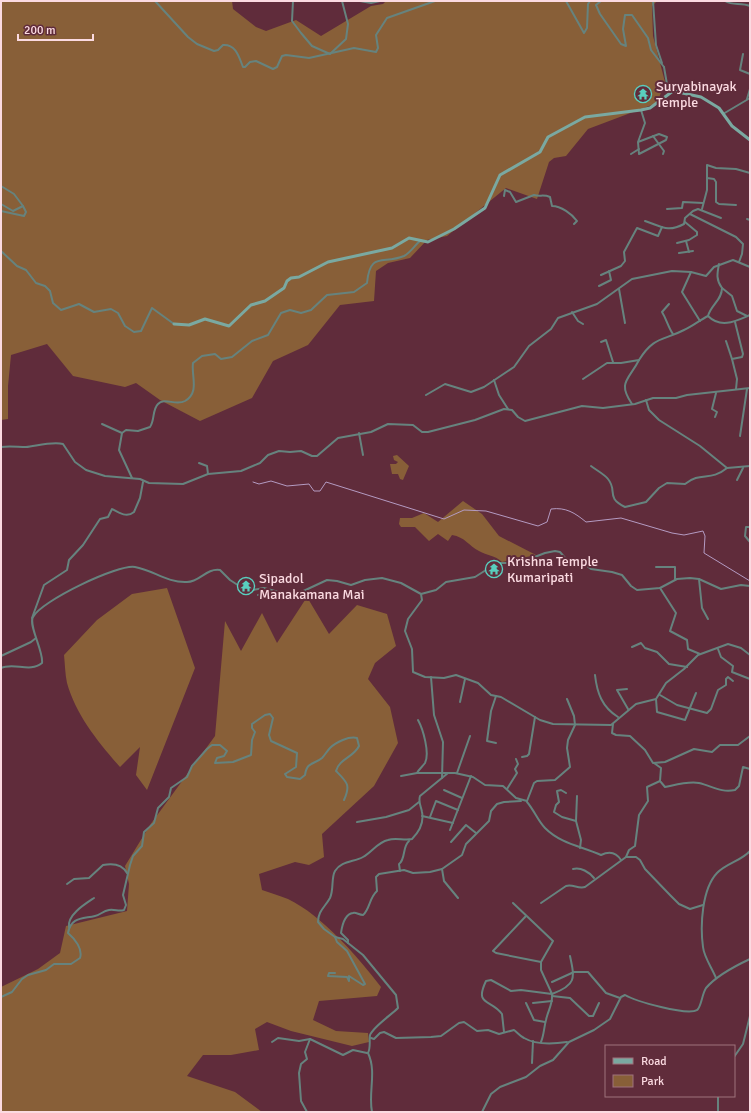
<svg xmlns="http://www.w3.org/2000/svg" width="751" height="1113" viewBox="0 0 751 1113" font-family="Signika,sans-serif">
	<rect width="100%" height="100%" fill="#602c3b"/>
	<g fill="#885f38">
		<polygon points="1,1 232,1 233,9 256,27 266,31 296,20 321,36 371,6 383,4 386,1 657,1 652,6 653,36 665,82 657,103 588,129 566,156 554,158 549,162 537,199 506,188 447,236 427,240 410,258 388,263 376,271 374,301 340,305 308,345 273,361 252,398 200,421 160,400 136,383 125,387 73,376 47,344 11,355 8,386 8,419 1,420"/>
		<polygon points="397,455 409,466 403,480 400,479 398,474 392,474 390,464 396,464 398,462 394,460 393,456"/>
		<path d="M463,501L482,514L499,536L536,555L502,562C495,555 487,556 479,551C469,546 465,537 452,535L448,541L438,534L429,541L415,527H401L399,524L400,518H412L424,513L438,522Z"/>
		<path d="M167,588L195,668L147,790L136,775L140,747L120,767C98,742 76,715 67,683C65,674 65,664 64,655L97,620L132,594Z"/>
		<path d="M307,597L329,634L357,605L387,614L396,646L375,663L368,679L390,707L398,743L374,786L322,834L324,857L309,865L295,862L259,874L262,890C271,893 280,896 288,899C323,916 358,957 381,987L377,996L319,1001L313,1020L336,1031L368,1033L369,1042L352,1046L291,1031L267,1022L255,1029L259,1050L231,1055H203L187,1076L235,1092L262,1112H1V987L38,969L60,953L66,926L127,911L129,884L125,866L150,825L215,736L225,621L241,651L262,613L277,643Z"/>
	</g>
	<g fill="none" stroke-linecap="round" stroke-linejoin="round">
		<path stroke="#b49bc2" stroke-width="1" d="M253,482L259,484L271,481L287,486L309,484L314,491H320L326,482L444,519L464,510L486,511L538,526L547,522L551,509C566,507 575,513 586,522L621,518L672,533L684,535L703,531L705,536L704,553L750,581"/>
		<g stroke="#66837e" stroke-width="2">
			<path d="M155,1L188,37L197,44L214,51L218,50L223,45C236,44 239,57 243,67H245L250,62L256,61L273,69L277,67L282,56L286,55L309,58L354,48L376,52L378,48L376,35L387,18L435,1"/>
			<polyline points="293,1 292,21 301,33 312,46 330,54 346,39 348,24 342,1"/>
			<polyline points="360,1 371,3 380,1"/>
			<polyline points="566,1 584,33 587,28 588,4 590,1"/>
			<polyline points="601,1 596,5 600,14 621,44 626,46 623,29 625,15 632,15 648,38 651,50 664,67"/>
			<polyline points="653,1 656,45 662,63"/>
			<path d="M725,1C733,6 741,2 750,6"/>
			<polyline points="743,54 740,70 750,74"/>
			<polyline points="664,67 668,90 672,91"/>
			<polyline points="747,99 750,89"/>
			<polyline points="723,114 750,98"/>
			<polyline points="653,136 664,151 663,154"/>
			<polyline points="638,142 659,134 667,137 666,140 639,154 638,142 645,123 641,110"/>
			<polyline points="631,154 639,149"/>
			<polyline points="707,178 714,179 716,182 716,202 719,204 736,205"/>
			<polyline points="1,186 14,194 23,206"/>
			<path d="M504,196L505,190L510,192L516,202L534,195C540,197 543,194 550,197L552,206C561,206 572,214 577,221L574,224"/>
			<polyline points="1,204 13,211 23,206 26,212 24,216 1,211"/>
			<polyline points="667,209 682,208 683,202 703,203"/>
			<polyline points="702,209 707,190 707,165 716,168 736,169 750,173"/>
			<polyline points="690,214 736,237 743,244 742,254 739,262"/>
			<polyline points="747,219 750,220"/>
			<path d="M645,221C661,226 667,233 684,224L685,218L693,211L698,209L721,218"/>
			<polyline points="686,241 689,252"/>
			<polyline points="677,243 689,240 697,235 697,232 685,222"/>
			<polyline points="1,251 17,266 26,270 36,283 45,286 50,291 53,303 61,310 79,304 94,312 111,309 118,313 125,326 134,332 141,331 152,308 174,324"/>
			<polyline points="679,253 693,251"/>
			<polyline points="691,272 682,292 700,321"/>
			<polyline points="601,275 621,266 625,261 624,252 637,228 658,236 662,227"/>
			<polyline points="599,286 611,280 609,271"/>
			<polyline points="722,288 732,296 737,311 747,316"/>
			<polyline points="619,289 625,323"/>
			<path d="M669,304L662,312C667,320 668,327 673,334"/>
			<polyline points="572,312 578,321 583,324"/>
			<path d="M708,316C711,305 722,300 722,288C716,280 717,274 719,264"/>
			<polyline points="735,322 743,354 742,357 732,359 737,379 736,389"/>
			<polyline points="726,341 732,359"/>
			<polyline points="601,342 606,340 613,362"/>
			<path d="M583,379L607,363H621L639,360C654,336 663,341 684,330C693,326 700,320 708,316C721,329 736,321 750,315"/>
			<polyline points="494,380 499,395 508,409"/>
			<polyline points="426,395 445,384 471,392 484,387 514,367 529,346 551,329 558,318 597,304 632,279 672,271 691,272 706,276 714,267 733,260 750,267"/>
			<polyline points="646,400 649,410 659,420 700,446 727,468 750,466"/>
			<path d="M632,404C617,382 629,380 639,360"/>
			<polyline points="715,417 717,412 712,409 716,393"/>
			<polyline points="102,424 122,433"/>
			<polyline points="359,433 363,455"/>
			<polyline points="740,436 747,389"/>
			<path d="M1,447C9,446 18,447 26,447C36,446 53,441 63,444L75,462L86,470L105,476L140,479L149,483L183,484L208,474L241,471L260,463L268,455L279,451L290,452L301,451L312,456H317L338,438L371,432L388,424L413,425L422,432H428L475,420L504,409L512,410L518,417L525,421L582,406L603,408L635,404L653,398H676L687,395L750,388"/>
			<polyline points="199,463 207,466 208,474"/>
			<path d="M591,466C596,470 604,474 608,479C618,491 605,497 625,507L646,502L659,488L667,483L685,484C701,471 710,482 727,468"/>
			<path d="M132,478L119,450L122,433L126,430L138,431L150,427C155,420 152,410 158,404C164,397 176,406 185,401C200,392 191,376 193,363L202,356L215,354L221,359L232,357L252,341L268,335L281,313L290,310L301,313L311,310L327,295L354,292L367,283C370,251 383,265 404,256C410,253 415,245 420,241"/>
			<polyline points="737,480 743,468"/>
			<polyline points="750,527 746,527 745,536 750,542"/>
			<polyline points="656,567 675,567 675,580"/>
			<polyline points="699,579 702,608 708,619"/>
			<polyline points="660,588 676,613 670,631 687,640 688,649 700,654"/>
			<polyline points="421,594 422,600 408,619 405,631 412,649 413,672 425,677 444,678 456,675 478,683 491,695 501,697 540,720 553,724 611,725 636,704 656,699 666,683 684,669 698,655 728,644 741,648 750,655"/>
			<polyline points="258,595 267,593 273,598 285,594"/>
			<path d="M32,618L44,585L67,570L69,560L83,545L100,519L108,517L112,509C119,513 127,518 134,512L140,498L143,482"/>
			<polyline points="632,647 641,643 645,648 657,652 669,664 687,667"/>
			<polyline points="718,649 721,657 733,666 732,672 750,679"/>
			<polyline points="1,656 31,642 36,638"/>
			<path d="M1,668C14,662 30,673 42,663C44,652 28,625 33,617C41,601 118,564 135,567C153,570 167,583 187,582C200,582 206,568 220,570L230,580L247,591L264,588L282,593L297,594L327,580L337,581L351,585L365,580L382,578L401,583L421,594L436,590L446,582L475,577L497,563H519L545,553L555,551L560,552L566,559L583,563L591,569L612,572L622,575L631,586L637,590L660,588L677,579L690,578L699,579L721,589L741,585L750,586"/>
			<path d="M595,675C597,693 602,707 618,717"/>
			<polyline points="431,677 434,715 443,742 442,778"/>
			<polyline points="627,689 617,690 628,709"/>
			<polyline points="660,695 677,705 707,713 711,709 718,690 726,685 726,679 728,677 733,681"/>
			<polyline points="496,696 491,711 487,741 496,743"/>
			<polyline points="656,699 657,712 685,720 696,693"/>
			<polyline points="460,702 465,679"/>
			<path d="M418,720C423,729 430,753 425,763C423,766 419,769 417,773H455L473,777L485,785L503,786L516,798L527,801"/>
			<polyline points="613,724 612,733 616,735 630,736 645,750 653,763 665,762 694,749 712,752 720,745 738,745 750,736"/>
			<polyline points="522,757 527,756 529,754 535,717"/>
			<path d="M654,763L661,768L660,781L665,787C675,785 688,781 699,783C712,786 721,793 735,790L739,786L743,767L750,769"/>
			<polyline points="457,773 470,736"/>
			<polyline points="401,776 417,773"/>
			<polyline points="507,789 517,773 515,769 518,764 516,759"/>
			<polyline points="444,790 462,798"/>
			<polyline points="566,793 561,790 557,791 559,802 556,805 554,812 562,817 576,821"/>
			<polyline points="577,796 576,821 581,840 580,848"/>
			<polyline points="527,801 534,783 537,781 555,780 570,767 567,748 568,740 575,725 574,716 567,699"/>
			<path d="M527,802C534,810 538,821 545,828C561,844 581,846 601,855C609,851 616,852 621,860"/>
			<polyline points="422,816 453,823"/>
			<polyline points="430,817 436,801 458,810"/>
			<polyline points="357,822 386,817 409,810 419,802"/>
			<polyline points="450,830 471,776"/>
			<polyline points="451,842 466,825 476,833"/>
			<polyline points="626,857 636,857 640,860 645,869 670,895 679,904 690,909 703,905"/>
			<path d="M573,869C581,867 589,872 594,878"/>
			<path d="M400,871L399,864C406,859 402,847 409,841"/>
			<path d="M67,884L74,879L89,878L103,865C113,863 122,864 127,873"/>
			<polyline points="458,898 444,881 442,869 462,855 466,844 489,821 491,811 497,804 504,802 521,801"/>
			<path d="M541,903L566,886C573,884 578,889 585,887L626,857L629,850L635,846L639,815L648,801L647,787L660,781"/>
			<polyline points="526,916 493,951 496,953 541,962"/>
			<path d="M69,927C67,915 85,904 94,898"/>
			<polyline points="335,937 337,942 347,951 365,984 363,985 349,976 349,981 347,977 328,976 329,973 335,973"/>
			<path d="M348,943V940L341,933C342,926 345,914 353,913C356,912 359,915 363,915C370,909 369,898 377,891L376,877L379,874L404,870L413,873L430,872L442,869"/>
			<path d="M716,978C712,968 704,957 703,947C700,925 702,889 717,873C727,863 741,861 750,851"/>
			<polyline points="552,982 574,972 588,972 606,993 620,998"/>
			<polyline points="750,982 750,990"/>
			<polyline points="552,996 570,998 589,1016 593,1016 599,1003"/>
			<path d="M1,997L12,992L22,979L28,975L46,970L54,964H71L80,958C83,949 75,939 68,933C71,917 82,919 95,916C100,915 103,911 109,910C115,909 119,912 124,910L126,905L123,895L130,865L133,856L142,846L144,832L154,823L158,808L169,797L171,788L187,777L192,766L207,749L212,745H220L227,751L224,756L217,758L215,763L233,762L251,755L252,740L255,732L252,728V724L265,715L270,714L273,718L269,735L271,741L297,753L296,767L285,774L287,777L300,779L305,775C307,761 314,765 322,758C325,755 327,751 330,748C336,742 349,736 357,738L359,746C354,757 339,759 336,771C347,782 351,785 344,800"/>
			<polyline points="526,1003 534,1020 545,1022"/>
			<polyline points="533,1003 552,1001"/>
			<path d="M504,1032L502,1014C491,999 474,1006 486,981L491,980L511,991L521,990L552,994L541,970V962L553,941L513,903"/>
			<path d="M371,1038L374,1039L380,1033L384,1032L396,1038L431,1037L441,1036L459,1023L464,1022L477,1031L488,1030L499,1034L514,1030C517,1032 520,1036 524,1038C536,1045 553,1044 567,1042"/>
			<polyline points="272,1042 278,1038 299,1041 310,1039"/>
			<path d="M541,1042C544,1035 544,1027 546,1020C548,1010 553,1004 552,994C576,985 575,979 570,956"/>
			<polyline points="734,1057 743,1044 750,1016"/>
			<polyline points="532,1063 533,1041"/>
			<polyline points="718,1096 718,1112"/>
			<polyline points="307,1112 301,1101 299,1073 301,1064 307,1059 305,1052 310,1039 343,1055 353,1050 367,1053"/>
			<path d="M372,1112C368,1093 377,1072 368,1053C371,1047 369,1041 370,1035C373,1027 391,1015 398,1008L396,995L363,955L343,939L335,937L324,929L318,922C318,911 325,907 330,898C334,889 331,878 335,871C341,861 354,862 363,857C372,852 378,842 388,840C396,837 404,841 412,839C419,832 424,822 422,812C421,806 418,802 420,796L448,773"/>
			<path d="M482,1112L491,1094L500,1087L526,1077L540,1066L553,1060L569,1042L594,1030L610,1019L621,997L625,995C635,1001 687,1016 697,1010C701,1008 702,994 706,988C717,975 735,966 750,959"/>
		</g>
		<polyline stroke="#7aa9a1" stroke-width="3" points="174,324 189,325 205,319 229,326 251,305 265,301 284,288 287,281 291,278 299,277 328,262 392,248 409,238 428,242 454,229 485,208 500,175 540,152 548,137 585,117 641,110 650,108 673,91 701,97 719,108 732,126 750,140"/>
	</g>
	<defs>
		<g id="temple-ring" transform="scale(0.9)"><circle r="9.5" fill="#602c3b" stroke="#59cebe" stroke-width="1.5"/><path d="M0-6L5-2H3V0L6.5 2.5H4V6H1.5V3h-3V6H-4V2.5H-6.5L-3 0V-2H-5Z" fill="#59cebe"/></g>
	</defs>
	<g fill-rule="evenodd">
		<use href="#temple-ring" x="643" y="94"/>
		<use href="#temple-ring" x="494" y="569"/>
		<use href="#temple-ring" x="246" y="586"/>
	</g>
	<g text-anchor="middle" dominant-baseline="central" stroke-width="4" stroke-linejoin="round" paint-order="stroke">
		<g font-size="14" fill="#fbdae1" stroke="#602c3b" text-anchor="start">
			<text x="656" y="86">Suryabinayak<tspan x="656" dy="16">Temple</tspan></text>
			<text x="507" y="561">Krishna Temple<tspan x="507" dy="16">Kumaripati</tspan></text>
			<text x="259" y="578">Sipadol<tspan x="259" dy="16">Manakamana Mai</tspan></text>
		</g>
	</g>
	<rect width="751" height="1113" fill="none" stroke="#fbdae1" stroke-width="4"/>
	<rect x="605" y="1045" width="130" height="52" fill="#602c3b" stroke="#9e727d"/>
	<rect x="613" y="1058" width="20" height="6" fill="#7aa9a1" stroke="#9e727d"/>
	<text x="641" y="1065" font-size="12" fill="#fbdae1">Road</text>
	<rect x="613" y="1075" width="20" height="12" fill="#885f38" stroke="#9e727d"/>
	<text x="641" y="1085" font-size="12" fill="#fbdae1">Park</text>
	<path d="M18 34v6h75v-6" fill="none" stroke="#fbdae1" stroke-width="2"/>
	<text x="24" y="34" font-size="12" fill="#fbdae1" stroke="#602c3b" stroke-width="3" paint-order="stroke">200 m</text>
</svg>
